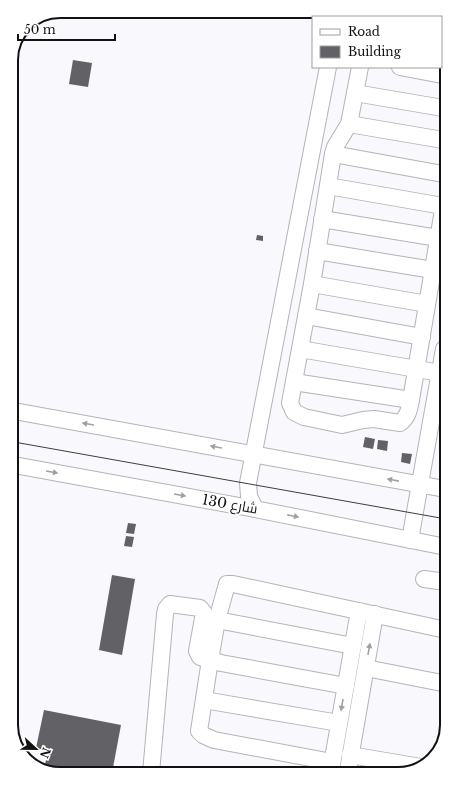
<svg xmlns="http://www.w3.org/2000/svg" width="458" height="785" viewBox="0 0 458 785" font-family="'Libre Baskerville',Cairo,serif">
	<rect width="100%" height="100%" fill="#f9f8fd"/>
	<g fill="#626165">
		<polygon points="73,60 92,63 88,87 69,84"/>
		<polygon points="257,235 263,236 263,241 256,240"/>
		<polygon points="365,437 375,439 373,449 363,447"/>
		<polygon points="378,440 388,441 387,451 377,449"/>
		<polygon points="402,453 412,454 410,464 401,462"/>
		<polygon points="128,523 136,524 134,534 126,533"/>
		<polygon points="126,536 134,537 132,547 124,546"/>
		<polygon points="112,575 135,579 122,655 99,650"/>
		<polygon points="44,710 121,725 112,773 57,774 44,769 48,751 36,748"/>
	</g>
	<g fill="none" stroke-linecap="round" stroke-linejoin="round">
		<g stroke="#b4b3b8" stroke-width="18">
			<g id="minor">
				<polyline points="338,17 339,11"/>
				<polyline points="359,17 360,11"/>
				<polyline points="441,40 442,40"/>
				<path d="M360,67L349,124L335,147L333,154L312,284L290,403L294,412L304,417L342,425L363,420L374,419L400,423C408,417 409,410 411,400L443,210"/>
				<polyline points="400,67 442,75"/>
				<polyline points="355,93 443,108"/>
				<polyline points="349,124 443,140"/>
				<polyline points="333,154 443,174"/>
				<polyline points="328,186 443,206"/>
				<polyline points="322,219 438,238"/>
				<polyline points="317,251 433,270"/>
				<polyline points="312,284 427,304"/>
				<polyline points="306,316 422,337"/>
				<polyline points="300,349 440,373"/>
				<polyline points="294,382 411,400"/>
				<polyline points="14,411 445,489"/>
				<polyline points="14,465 255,509 446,547"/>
				<polyline points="255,509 249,496 248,483 328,67"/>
				<polyline points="410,540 444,349"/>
				<polyline points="424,579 446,582"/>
				<polyline points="217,620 353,646"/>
				<polyline points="366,668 447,684"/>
				<polyline points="204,700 339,723"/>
				<polyline points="350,755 421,767"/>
				<polyline points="332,762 214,740 203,735 199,731 210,660 217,620 227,584 233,584 446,630"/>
				<polyline points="331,770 359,611"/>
				<polyline points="348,770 375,614"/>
				<polyline points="151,773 165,614 166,609 170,604 200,608 204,613 197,651 200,657 221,663 346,686"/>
			</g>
		</g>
		<use href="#minor" stroke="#fff" stroke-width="16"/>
		<polyline stroke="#3e3d3f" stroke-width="1" points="14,442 446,519"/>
	</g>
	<defs><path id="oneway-solid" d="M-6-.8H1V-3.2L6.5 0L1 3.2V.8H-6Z"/></defs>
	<g fill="#a0a0a1">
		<use href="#oneway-solid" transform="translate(88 424) rotate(-170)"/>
		<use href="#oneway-solid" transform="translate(216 447) rotate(-170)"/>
		<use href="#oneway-solid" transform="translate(52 472) rotate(10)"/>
		<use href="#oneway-solid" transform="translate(393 480) rotate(-169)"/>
		<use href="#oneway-solid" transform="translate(180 495) rotate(10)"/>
		<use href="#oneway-solid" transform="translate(293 516) rotate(12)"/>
		<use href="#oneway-solid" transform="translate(369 649) rotate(-80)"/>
		<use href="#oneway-solid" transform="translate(342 705) rotate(100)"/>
	</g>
	<g text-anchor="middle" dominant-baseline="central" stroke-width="4" stroke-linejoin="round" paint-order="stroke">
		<g font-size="14" fill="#121213" stroke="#fff">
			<text transform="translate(230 504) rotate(10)">شارع 130</text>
		</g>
	</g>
	<path d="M0 0H458V785H0ZM60 18H398A42 42 0 0 1 440 60V725A42 42 0 0 1 398 767H60A42 42 0 0 1 18 725V60A42 42 0 0 1 60 18Z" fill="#fff" fill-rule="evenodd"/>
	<path fill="none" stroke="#121213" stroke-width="2" d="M60 18H398A42 42 0 0 1 440 60V725A42 42 0 0 1 398 767H60A42 42 0 0 1 18 725V60A42 42 0 0 1 60 18Z"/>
	<rect x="312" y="16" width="130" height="52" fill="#ffffff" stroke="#a0a0a1"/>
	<rect x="320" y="29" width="20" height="6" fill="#ffffff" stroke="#a0a0a1"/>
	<text x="348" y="36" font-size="12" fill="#121213">Road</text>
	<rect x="320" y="46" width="20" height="12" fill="#626165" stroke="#a0a0a1"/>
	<text x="348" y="56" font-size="12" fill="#121213">Building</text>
	<g transform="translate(36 749) rotate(112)" stroke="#ffffff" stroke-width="3" paint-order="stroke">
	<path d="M0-3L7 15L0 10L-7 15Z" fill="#121213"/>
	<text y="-6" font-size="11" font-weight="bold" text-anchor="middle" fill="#121213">N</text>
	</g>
	<path d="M18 34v6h97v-6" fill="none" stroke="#121213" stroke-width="2"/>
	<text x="24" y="34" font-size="12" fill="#121213" stroke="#ffffff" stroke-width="3" paint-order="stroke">50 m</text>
</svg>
